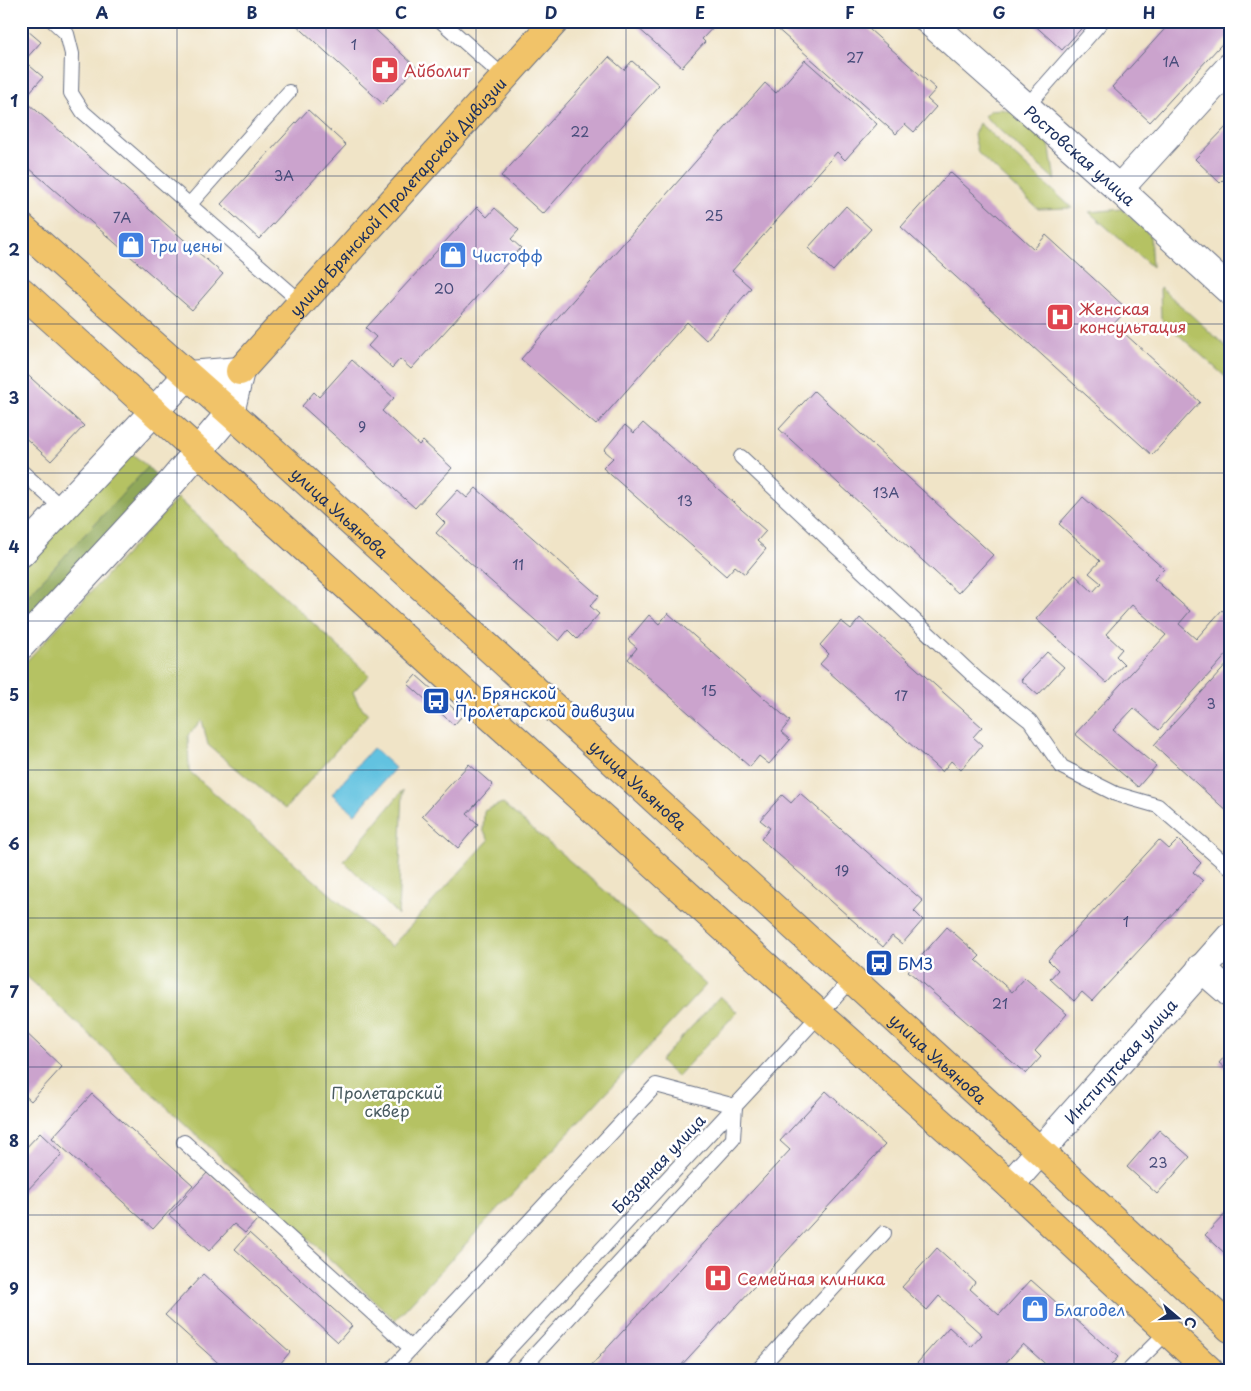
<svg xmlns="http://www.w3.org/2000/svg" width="1251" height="1391" viewBox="0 0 1251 1391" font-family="'Playpen Sans',sans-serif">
	<rect width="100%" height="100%" fill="#fff"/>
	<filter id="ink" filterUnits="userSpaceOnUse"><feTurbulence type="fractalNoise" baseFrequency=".02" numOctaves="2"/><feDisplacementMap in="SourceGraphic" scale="10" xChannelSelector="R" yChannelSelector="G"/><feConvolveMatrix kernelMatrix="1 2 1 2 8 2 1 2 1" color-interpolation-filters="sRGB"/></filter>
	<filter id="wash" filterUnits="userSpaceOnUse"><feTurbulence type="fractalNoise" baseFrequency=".0096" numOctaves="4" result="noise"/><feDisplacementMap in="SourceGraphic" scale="20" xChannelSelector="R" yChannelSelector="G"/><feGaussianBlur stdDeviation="1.12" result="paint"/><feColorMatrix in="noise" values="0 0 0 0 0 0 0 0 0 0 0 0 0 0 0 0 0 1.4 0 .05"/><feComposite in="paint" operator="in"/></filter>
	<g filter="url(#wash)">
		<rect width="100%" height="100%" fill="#f0e4c7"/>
		<g fill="#b5c264" stroke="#687861">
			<polygon points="1001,109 1012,112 1049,143 1055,180 984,116 991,110"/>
			<polygon points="979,123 1072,208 1038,209 978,153 974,135"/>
			<polygon points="1122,209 1150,235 1152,267 1089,212"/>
			<polygon points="1160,287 1230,350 1230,381 1161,319"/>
			<polygon points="129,451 148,467 21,603 21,567"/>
			<polygon points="178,498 369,675 353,692 358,703 368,714 285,809 208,745 202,720 188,735 189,771 391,947 489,840 483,830 484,811 502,803 605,891 706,985 395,1320 21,971 21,667"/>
			<polygon points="403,790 398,915 344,861"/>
			<polygon points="720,996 737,1012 677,1077 660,1061"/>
		</g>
		<polygon fill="#90a85a" stroke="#566c5c" points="148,467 163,482 21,634 21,603"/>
		<polygon fill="#62c2e0" stroke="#3e789f" points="373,748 395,768 355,814 332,794"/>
		<g id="blocks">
			<g fill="#cba3cd">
				<polygon points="292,21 366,21 416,67 383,104"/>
				<polygon points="642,21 719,21 702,39 705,42 682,67 637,27"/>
				<polygon points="778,21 860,21 936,89 927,99 936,107 914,132 905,124 896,134 774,26"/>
				<polygon points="1030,21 1088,21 1062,50"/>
				<polygon points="1172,21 1230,21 1230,35 1150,122 1112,87"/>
				<polygon points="21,25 41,42 24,61 43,77 21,102"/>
				<polygon points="609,57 624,70 632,61 659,85 543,214 501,176"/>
				<polygon points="805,60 877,124 845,160 837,152 732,271 751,288 706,340 687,322 596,425 521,359 765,83 776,93"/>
				<polygon points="29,104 223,274 192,310 21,161 21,114"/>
				<polygon points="308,110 346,145 259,239 221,204"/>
				<polygon points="1230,123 1230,173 1220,183 1195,159"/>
				<polygon points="950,172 1034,249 1046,235 1127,309 1114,324 1200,402 1152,455 901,227"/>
				<polygon points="846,206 871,229 833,271 808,248"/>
				<polygon points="477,207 487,217 495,208 519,230 511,239 521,248 411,369 400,359 392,368 368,346 376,337 366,328"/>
				<polygon points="352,360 394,398 382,411 419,445 423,441 452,468 415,508 302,406 314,392 319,397"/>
				<polygon points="21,369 84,426 51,461 21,434"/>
				<polygon points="814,391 993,555 958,593 779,429"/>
				<polygon points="643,423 766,531 757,541 766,549 745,574 735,566 726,576 603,468 613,458 604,450 625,425 634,433"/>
				<polygon points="476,488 599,596 590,606 599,614 577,639 568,630 559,641 436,533 445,523 436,514 458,490 467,498"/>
				<polygon points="1083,497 1164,569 1154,579 1190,611 1179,624 1196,639 1222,610 1230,617 1230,651 1159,730 1134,708 1113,730 1156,766 1138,787 1075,734 1166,635 1132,605 1106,634 1122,649 1116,656 1124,664 1107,683 1036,619 1075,575 1093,592 1101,583 1089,573 1100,561 1059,524"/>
				<polygon points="668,613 790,721 781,732 790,740 769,764 759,756 750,767 628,659 637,648 628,640 649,615 659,624"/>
				<polygon points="860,618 982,727 973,737 982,745 961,770 951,761 942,772 820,664 829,654 820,645 841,621 851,629"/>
				<polygon points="1047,652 1064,667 1038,695 1021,680"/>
				<polygon points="1230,661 1230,814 1154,745"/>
				<polygon points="416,675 462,716 454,725 408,684"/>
				<polygon points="469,764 493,785 467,814 478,824 458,848 422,816"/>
				<polygon points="800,793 923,901 914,911 923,920 902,944 892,936 883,947 761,839 770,828 760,820 782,795 791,803"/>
				<polygon points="1159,840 1169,849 1178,840 1201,863 1193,872 1203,881 1092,1001 1082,992 1074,1001 1050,979 1058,970 1048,960"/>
				<polygon points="947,927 980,956 976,960 1012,992 1025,978 1067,1014 1035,1051 1041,1057 1026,1074 908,971"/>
				<polygon points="21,1028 62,1067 31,1101 21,1092"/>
				<polygon points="1230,1050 1230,1072 1219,1063"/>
				<polygon points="826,1091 885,1145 677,1370 587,1370 790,1150 780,1141"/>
				<polygon points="92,1094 193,1185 153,1229 52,1138"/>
				<polygon points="1159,1130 1190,1157 1157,1194 1127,1167"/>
				<polygon points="40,1133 62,1154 21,1197 21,1153"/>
				<polygon points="207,1173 258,1219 245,1233 234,1224 209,1251 169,1215"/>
				<polygon points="1230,1209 1230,1258 1205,1235"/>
				<polygon points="249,1233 352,1326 338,1342 235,1249"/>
				<polygon points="937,1248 975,1282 970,1289 999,1315 1031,1280 1118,1357 1107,1370 1052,1370 1023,1344 999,1370 996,1370 991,1365 986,1370 911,1370 949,1327 971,1347 982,1335 939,1296 927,1310 902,1287"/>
				<polygon points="203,1274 290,1352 275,1370 226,1370 165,1315"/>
			</g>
		</g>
	</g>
	<g filter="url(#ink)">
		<use href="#blocks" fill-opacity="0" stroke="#666e83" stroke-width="1"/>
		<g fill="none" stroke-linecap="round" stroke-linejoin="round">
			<g stroke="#666e83" stroke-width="16">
				<g id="service">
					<polyline points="53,21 67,34 72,54 71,93 83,112 301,302"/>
					<polyline points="441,21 504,77"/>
					<polyline points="1026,107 1102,21"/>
					<polyline points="190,204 289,92"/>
					<polyline points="741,457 978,680 1030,721 1062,767 1116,794 1158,806 1230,868"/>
					<polyline points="21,471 62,508"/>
					<polyline points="184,1142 411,1348"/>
					<polyline points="391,1370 656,1085 735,1106 733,1139 521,1370"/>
					<polyline points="489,1370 791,1046 852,979"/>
					<polyline points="758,1370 884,1233"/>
					<polyline points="1129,1370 1167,1332"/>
				</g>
			</g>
			<g stroke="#666e83" stroke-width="30">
				<g id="minor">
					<path id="s1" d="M929,21L1119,189L1230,291"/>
					<polyline points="1119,189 1230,67"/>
					<polyline points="21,553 188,375 240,371 230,413 172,482 21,645"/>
					<polyline points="1201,968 1230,993"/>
					<path id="s2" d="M1010,1185L1230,937"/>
				</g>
			</g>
			<g stroke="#666e83" stroke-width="30">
				<g id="primary">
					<path id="s3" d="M21,227L260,439L1040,1151L1230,1328"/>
					<polyline points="21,291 819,1014 1010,1185 1209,1370"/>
					<path id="s4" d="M240,371L555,21"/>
				</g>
			</g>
			<use href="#service" stroke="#fff" stroke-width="14"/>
			<use href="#minor" stroke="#fff" stroke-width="28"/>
			<use href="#primary" stroke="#f1c369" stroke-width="28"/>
		</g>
	</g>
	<path fill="none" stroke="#1b2f5e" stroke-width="1" stroke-opacity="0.55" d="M177,21V1370M326,21V1370M476,21V1370M626,21V1370M775,21V1370M924,21V1370M1074,21V1370M21,176H1230M21,324H1230M21,473H1230M21,621H1230M21,770H1230M21,918H1230M21,1067H1230M21,1215H1230"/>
	<defs>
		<g id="pharmacy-square" transform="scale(1.4375)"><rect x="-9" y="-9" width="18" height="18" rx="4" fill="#e0444e" stroke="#fff"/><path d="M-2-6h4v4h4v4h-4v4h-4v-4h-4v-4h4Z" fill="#fff"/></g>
		<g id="shop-square" transform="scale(1.4375)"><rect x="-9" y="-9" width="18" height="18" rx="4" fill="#3f7fe0" stroke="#fff"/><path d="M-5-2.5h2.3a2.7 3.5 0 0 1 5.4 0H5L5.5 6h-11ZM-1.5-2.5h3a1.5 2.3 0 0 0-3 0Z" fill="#fff"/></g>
		<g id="hospital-square" transform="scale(1.4375)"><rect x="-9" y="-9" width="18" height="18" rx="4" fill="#e0444e" stroke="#fff"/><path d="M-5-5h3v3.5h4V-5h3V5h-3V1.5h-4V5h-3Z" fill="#fff"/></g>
		<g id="bus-square" transform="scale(1.4375)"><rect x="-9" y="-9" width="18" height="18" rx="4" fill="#1a4fb4" stroke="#fff"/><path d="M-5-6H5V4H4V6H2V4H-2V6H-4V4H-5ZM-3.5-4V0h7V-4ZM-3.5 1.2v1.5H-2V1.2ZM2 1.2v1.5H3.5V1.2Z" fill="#fff"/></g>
	</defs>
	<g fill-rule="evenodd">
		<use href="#pharmacy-square" x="385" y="70"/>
		<use href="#shop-square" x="131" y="245"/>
		<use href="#shop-square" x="453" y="255"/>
		<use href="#hospital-square" x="1060" y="317"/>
		<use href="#bus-square" x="436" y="701"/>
		<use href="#bus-square" x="879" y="963"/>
		<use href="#hospital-square" x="718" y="1278"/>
		<use href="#shop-square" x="1035" y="1309"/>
	</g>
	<g text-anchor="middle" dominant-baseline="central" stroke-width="5" stroke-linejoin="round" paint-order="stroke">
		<g font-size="14" fill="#474c7a">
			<text x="354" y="44">1</text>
			<text x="855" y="57">27</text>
			<text x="1171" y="61">1А</text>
			<text x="580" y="131">22</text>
			<text x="284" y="175">3А</text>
			<text x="714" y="215">25</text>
			<text x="122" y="217">7А</text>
			<text x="444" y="288">20</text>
			<text x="362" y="426">9</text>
			<text x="886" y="492">13А</text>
			<text x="685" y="500">13</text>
			<text x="518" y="564">11</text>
			<text x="709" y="690">15</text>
			<text x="901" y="695">17</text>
			<text x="1211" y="703">3</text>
			<text x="842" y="870">19</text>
			<text x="1126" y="921">1</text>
			<text x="1000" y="1003">21</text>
			<text x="1158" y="1162">23</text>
		</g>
		<g font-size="16" fill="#be3a42" stroke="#fff" text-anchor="start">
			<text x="404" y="70">Айболит</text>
			<text x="1079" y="308">Женская<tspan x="1079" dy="18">консультация</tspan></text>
			<text x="737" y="1278">Семейная клиника</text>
		</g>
		<g font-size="16" fill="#1b2f5e" stroke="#fff">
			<text stroke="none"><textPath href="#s1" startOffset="202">Ростовская улица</textPath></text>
			<text stroke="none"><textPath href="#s4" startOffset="235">улица Брянской Пролетарской Дивизии</textPath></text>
			<text stroke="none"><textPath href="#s3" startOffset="428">улица Ульянова</textPath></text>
			<text stroke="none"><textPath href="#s3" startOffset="832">улица Ульянова</textPath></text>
			<text stroke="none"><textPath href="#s3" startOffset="1238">улица Ульянова</textPath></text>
			<text stroke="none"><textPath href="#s2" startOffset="166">Институтская улица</textPath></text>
			<text transform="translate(658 1163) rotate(-47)">Базарная улица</text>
		</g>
		<g font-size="16" fill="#366cbe" stroke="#fff" text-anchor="start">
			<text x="150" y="245">Три цены</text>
			<text x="472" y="255">Чистофф</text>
			<text x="1054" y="1309">Благодел</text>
		</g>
		<g font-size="16" fill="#164399" stroke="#fff" text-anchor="start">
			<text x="455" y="692">ул. Брянской<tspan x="455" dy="18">Пролетарской дивизии</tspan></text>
			<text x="898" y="963">БМЗ</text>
		</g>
		<g font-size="16" fill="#495b60" stroke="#fff">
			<text x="387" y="1092">Пролетарский<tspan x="387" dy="18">сквер</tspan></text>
		</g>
	</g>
	<rect width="1251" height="1391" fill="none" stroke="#fff" stroke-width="55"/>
	<g transform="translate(1178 1318) rotate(109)" stroke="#ffffff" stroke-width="4" paint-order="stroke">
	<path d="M0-4L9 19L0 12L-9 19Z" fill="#1b2f5e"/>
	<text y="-8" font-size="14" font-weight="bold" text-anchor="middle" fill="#1b2f5e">С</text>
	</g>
	<rect x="28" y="28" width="1196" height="1336" fill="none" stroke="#1b2f5e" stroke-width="2"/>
	<g font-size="16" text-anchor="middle" font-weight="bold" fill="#1b2f5e">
		<text x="102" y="19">A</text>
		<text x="252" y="19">B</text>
		<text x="401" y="19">C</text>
		<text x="551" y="19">D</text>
		<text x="700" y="19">E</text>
		<text x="850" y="19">F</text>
		<text x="999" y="19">G</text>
		<text x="1149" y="19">H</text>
		<text x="14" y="107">1</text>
		<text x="14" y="256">2</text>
		<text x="14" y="404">3</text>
		<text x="14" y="553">4</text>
		<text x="14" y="701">5</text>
		<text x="14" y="850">6</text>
		<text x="14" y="998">7</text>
		<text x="14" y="1147">8</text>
		<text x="14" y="1295">9</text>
	</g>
</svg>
